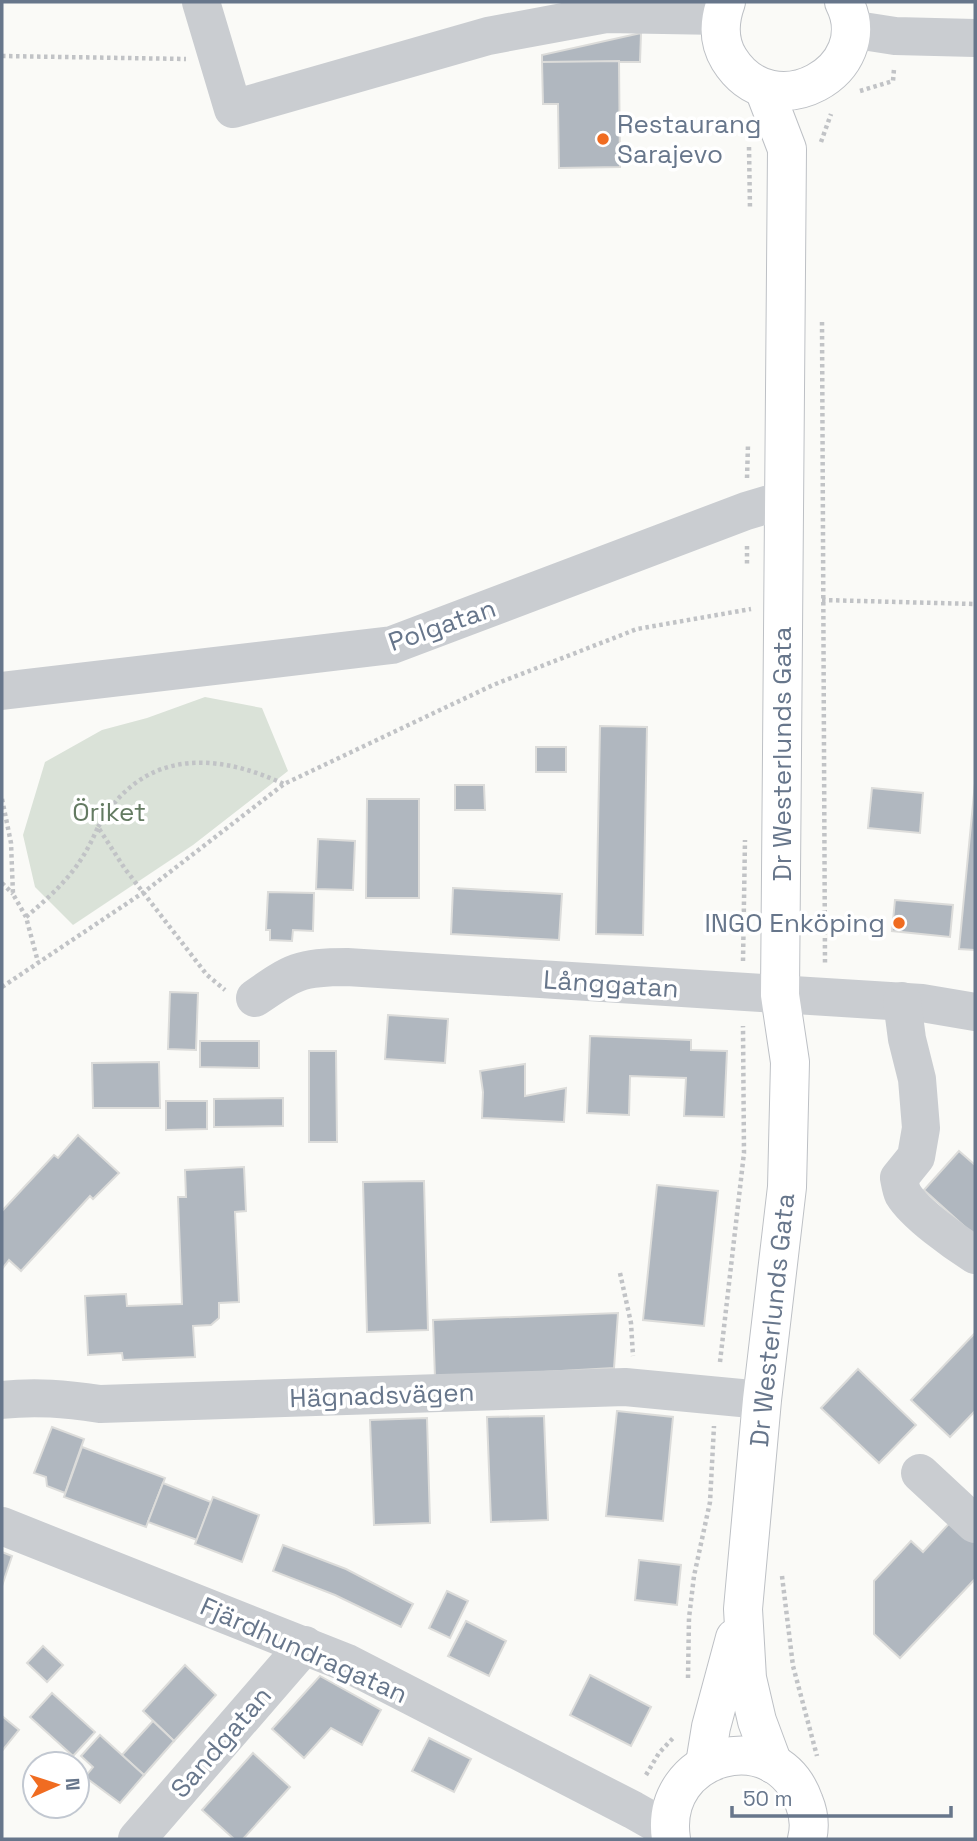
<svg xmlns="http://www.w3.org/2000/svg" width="977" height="1841" viewBox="0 0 977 1841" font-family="'Space Grotesk',sans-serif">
	<rect width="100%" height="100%" fill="#fafaf7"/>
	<polygon fill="#dae2d8" points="205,697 262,708 288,771 193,845 73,925 35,887 23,835 45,762 102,730 147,718"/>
	<g fill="#b0b7bf" stroke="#dcdcda" stroke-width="2">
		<polygon points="641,33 640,62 542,62 542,55"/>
		<polygon points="619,61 620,167 559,168 558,104 543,104 542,62"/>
		<polygon points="600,726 647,727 643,935 596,934"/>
		<rect x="536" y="747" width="30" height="25"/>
		<polygon points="975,783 975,950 959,949"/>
		<polygon points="455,785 484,785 485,810 455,810"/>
		<polygon points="872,788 923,793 920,833 868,828"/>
		<polygon points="367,799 419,799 419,898 366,898"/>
		<polygon points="318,839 355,841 353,890 316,889"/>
		<polygon points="453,888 562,894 559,940 451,934"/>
		<polygon points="268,892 314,893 313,931 293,930 292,941 270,940 270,930 266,930"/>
		<polygon points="895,900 953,905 950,937 892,931"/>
		<polygon points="170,992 198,993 196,1050 168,1049"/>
		<polygon points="388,1015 448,1019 445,1063 385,1059"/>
		<polygon points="590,1036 691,1040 691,1050 727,1051 724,1117 684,1116 686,1078 630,1076 629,1115 587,1113"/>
		<polygon points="200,1041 259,1041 259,1068 200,1067"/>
		<polygon points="309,1051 336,1051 337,1142 309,1142"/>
		<polygon points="159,1062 160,1108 93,1108 92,1063"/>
		<polygon points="525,1064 525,1096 566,1088 564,1122 482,1118 483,1092 480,1071"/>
		<polygon points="283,1098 283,1126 214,1127 214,1099"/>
		<polygon points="166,1101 207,1101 207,1129 166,1130"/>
		<polygon points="78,1135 119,1173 93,1199 90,1196 21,1271 9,1260 2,1269 2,1211 54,1155 58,1158"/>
		<polygon points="959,1151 975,1165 975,1236 924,1190"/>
		<polygon points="244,1167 246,1211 235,1212 239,1302 219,1303 219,1318 211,1325 193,1326 195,1357 123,1360 122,1353 88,1355 85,1296 126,1294 127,1306 182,1304 178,1197 186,1197 185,1170"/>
		<polygon points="424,1181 428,1330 367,1332 363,1182"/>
		<polygon points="657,1185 718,1191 704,1326 643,1320"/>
		<polygon points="618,1313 614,1368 435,1378 433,1320"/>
		<polygon points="975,1333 975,1411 950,1437 911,1400"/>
		<polygon points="858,1369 916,1425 879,1463 821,1408"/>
		<polygon points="617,1411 673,1417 663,1521 606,1516"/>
		<polygon points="544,1416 548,1520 491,1522 487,1417"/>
		<polygon points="427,1418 430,1523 374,1525 370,1420"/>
		<polygon points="52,1427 84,1439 65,1493 47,1486 46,1477 34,1473"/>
		<polygon points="82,1447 165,1478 146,1527 64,1497"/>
		<polygon points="163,1483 211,1502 197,1540 148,1522"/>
		<polygon points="213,1497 259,1515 242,1562 195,1544"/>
		<polygon points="956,1516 975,1534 975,1579 900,1658 874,1634 874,1581 911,1541 923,1552"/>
		<polygon points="283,1545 346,1569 413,1604 401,1627 335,1595 273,1571"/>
		<polygon points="2,1552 12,1556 2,1586"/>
		<polygon points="639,1560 681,1565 677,1605 635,1600"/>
		<polygon points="447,1591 468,1601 450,1638 429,1628"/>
		<polygon points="466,1621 506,1641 489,1676 448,1656"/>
		<polygon points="43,1646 63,1665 47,1682 27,1663"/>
		<polygon points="185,1665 216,1695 174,1741 143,1711"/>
		<polygon points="590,1675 651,1707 631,1746 570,1715"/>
		<polygon points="320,1676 381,1710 362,1745 331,1728 304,1758 272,1729"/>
		<polygon points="52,1693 95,1732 73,1756 30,1717"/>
		<polygon points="2,1716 19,1730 2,1751"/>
		<polygon points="153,1721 174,1741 144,1775 122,1755"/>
		<polygon points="100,1735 144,1775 120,1803 85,1777 93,1767 81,1756"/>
		<polygon points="429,1738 471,1759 454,1792 412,1771"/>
		<polygon points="253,1753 290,1787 243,1839 234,1839 202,1810"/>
	</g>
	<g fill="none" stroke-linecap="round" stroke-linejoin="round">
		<g stroke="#bdc0c5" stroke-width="40">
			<g id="major">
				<path d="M726,2C719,21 718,41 729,59C773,130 879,70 844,2"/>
				<polyline points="764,89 787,149 780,995 790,1062 787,1187 762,1400 743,1609 747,1678 757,1721 773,1764"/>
				<polyline points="705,1764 711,1727 735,1638"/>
				<path d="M671,1839C658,1753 776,1722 804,1802C809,1814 810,1827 807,1839"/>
			</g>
		</g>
		<g stroke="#c1c3c6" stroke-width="4.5" stroke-dasharray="3.5 3.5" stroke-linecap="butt">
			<polyline points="2,56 186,59"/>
			<polyline points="860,91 893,81 894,69"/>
			<polyline points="821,142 831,114"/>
			<polyline points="749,147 750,209"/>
			<polyline points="822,322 825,964"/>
			<polyline points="747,478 748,445"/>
			<polyline points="747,546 747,565"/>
			<polyline points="822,600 975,604"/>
			<polyline points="2,799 11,843 13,894 26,917 38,962"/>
			<path d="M98,827C104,818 110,808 117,800C163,748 228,758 284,784"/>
			<polyline points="2,883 13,894"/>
			<path d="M26,917C60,888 80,869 98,827L125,869L207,975L225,990"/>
			<polyline points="743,961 745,840"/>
			<polyline points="2,987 144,892 284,784 493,685 637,629 751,609"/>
			<polyline points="620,1273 631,1323 633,1356"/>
			<polyline points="720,1362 744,1153 743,1026"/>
			<polyline points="782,1576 793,1666 817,1756"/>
			<polyline points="688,1678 689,1618 694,1576 710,1502 714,1426"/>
			<polyline points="646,1775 659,1753 674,1737"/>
		</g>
		<g stroke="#cacdd1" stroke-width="38">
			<polyline points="201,2 233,109 488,36 606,14 721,16"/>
			<polyline points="850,29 895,36 975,38"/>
			<polyline points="2,691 392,645 746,511 783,500"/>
			<path d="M255,998C292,972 300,967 347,967L922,1003L975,1012"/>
			<path d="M902,1001L907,1039L917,1079L921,1128L916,1157L899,1178C900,1183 901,1190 903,1194C915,1214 956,1243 975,1255"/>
			<path d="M2,1400C36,1396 66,1399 100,1404L625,1387L762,1400"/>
			<polyline points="920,1473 975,1524"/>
			<polyline points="2,1526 347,1663 633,1810 670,1831"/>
			<polyline points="137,1839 305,1645"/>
		</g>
		<use href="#major" stroke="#fff" stroke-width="38"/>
	</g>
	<g fill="#f06c21" stroke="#fff" stroke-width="2.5">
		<circle cx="603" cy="139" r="7"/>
		<circle cx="899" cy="923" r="7"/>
	</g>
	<g text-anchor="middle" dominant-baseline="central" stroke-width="7" stroke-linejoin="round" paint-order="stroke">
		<g font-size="26" fill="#67768b" stroke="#fff" text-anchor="start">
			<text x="617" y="124">Restaurang<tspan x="617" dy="30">Sarajevo</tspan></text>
			<text x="885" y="923" text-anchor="end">INGO Enköping</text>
		</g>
		<g font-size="26" fill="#67768b" stroke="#fff">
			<text transform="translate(442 625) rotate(-19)">Polgatan</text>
			<text transform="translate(782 754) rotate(-90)">Dr Westerlunds Gata</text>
			<text transform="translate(611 984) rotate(4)">Långgatan</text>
			<text transform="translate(772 1320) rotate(-84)">Dr Westerlunds Gata</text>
			<text transform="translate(382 1395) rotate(-2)">Hägnadsvägen</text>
			<text transform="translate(304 1650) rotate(24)">Fjärdhundragatan</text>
			<text transform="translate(221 1742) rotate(-49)">Sandgatan</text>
		</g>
		<g font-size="26" fill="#647b62" stroke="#fff">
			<text x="109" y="812">Öriket</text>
		</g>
	</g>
	<rect width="977" height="1841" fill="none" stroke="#67768b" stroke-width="7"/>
	<g transform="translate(56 1785) rotate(87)"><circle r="33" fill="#ffffff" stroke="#c2c8d1" stroke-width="2"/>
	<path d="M0-5L12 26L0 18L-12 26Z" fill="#f06c21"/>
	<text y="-10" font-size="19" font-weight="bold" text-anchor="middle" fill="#67768b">N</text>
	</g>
	<path d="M732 1806v10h219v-10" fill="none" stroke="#67768b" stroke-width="3.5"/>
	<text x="743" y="1806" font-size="21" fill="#67768b" stroke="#ffffff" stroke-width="5" paint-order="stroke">50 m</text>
</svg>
